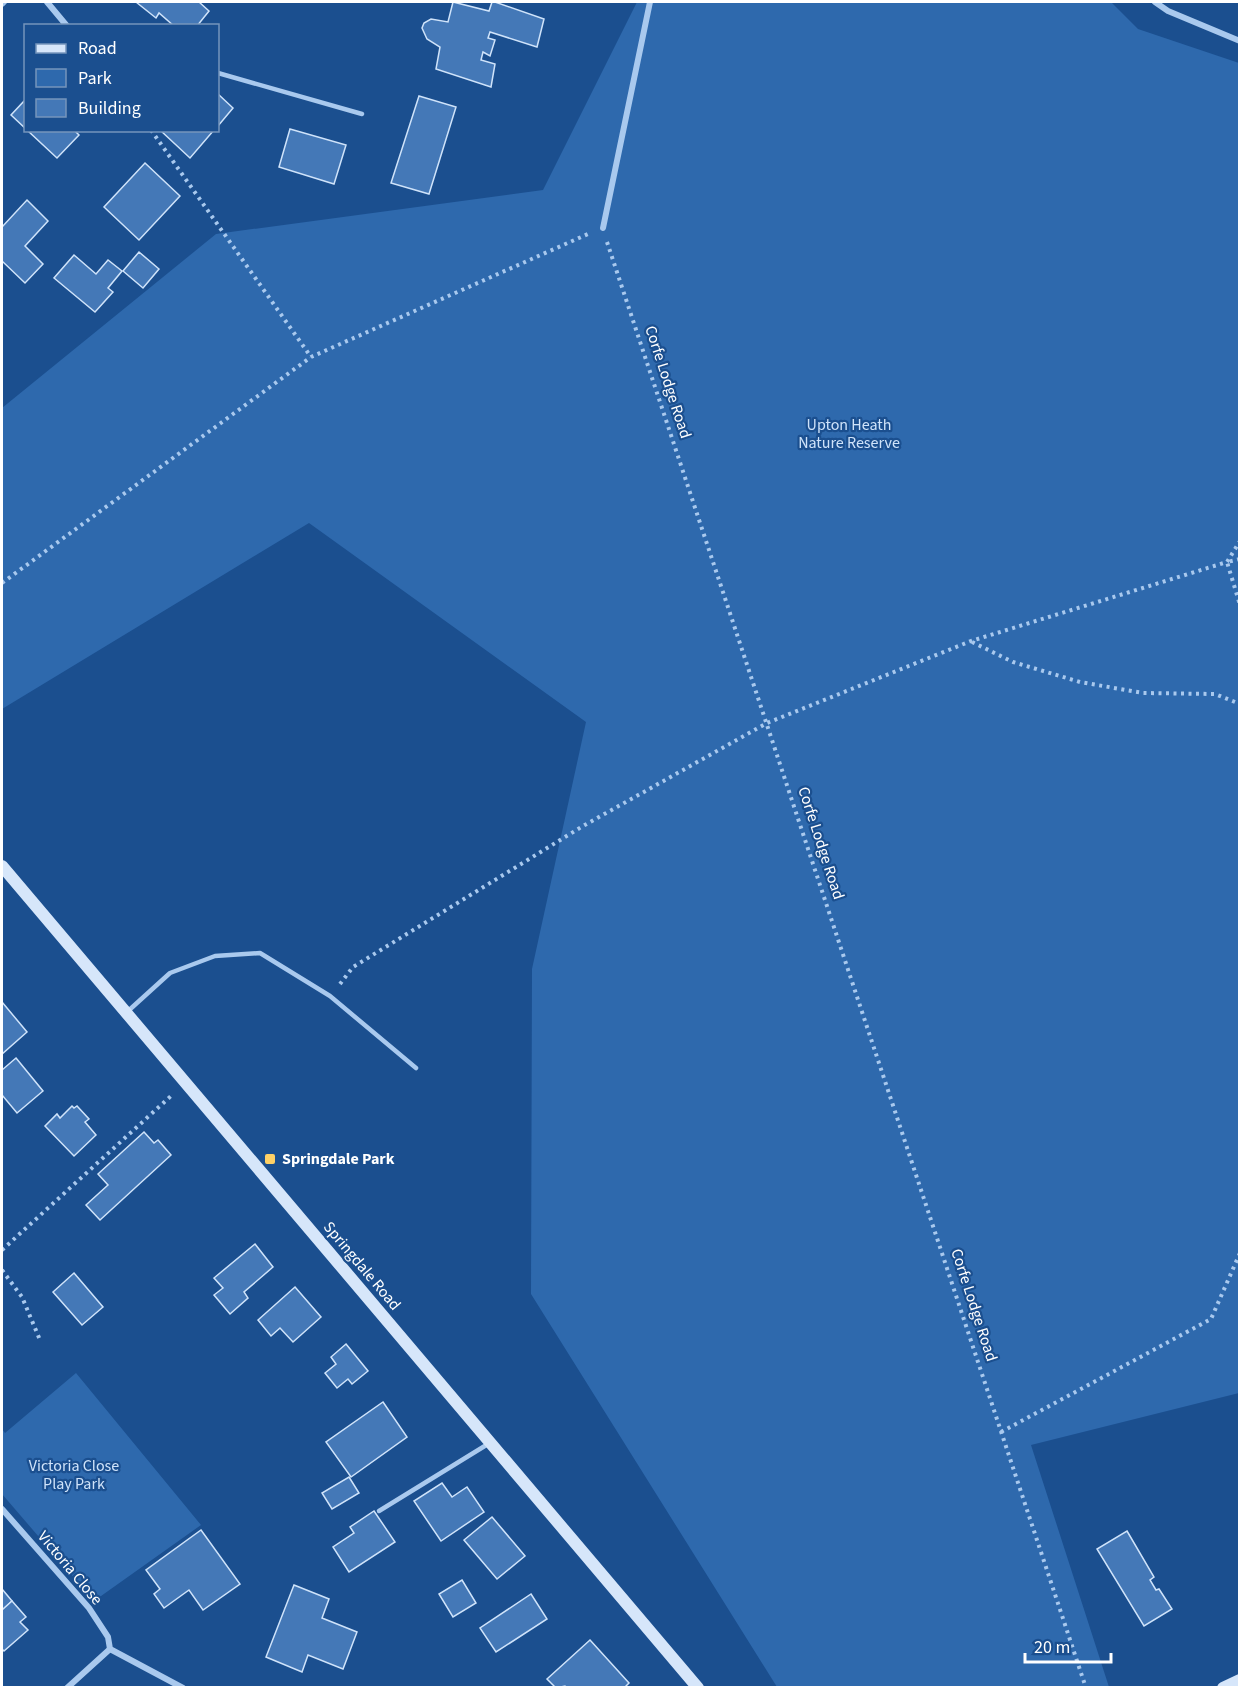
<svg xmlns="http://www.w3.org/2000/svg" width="1241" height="1689" viewBox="0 0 1241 1689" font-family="'Source Sans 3',sans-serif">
	<rect width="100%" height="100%" fill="#1b4f8f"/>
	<g fill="#2e69ad">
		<polygon points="637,2 1111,2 1138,29 1239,63 1239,1393 1031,1445 1109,1687 777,1687 531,1294 532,969 586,722 309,523 2,709 2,408 216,234 543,190"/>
		<polygon points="76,1373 201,1525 94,1601 2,1494 2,1429 5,1433"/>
	</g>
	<g fill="#4478b7" stroke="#cfe3fa" stroke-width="1.5">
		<polygon points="136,2 199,2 209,11 197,26 174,26 159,13 156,18"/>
		<polygon points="453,2 489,11 492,2 495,2 544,19 537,47 490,32 488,38 495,40 490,56 483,52 481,60 495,64 491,87 436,69 440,47 427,39 422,28 424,23 431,19 448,22"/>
		<polygon points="218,94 233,108 218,126"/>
		<polygon points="419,96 456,107 429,194 391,183"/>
		<polygon points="26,99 26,129 11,115"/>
		<polygon points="290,129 346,145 334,184 279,167"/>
		<polygon points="27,130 74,130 79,135 57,158"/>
		<polygon points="160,130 214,130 190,158"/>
		<polygon points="145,163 180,196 139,240 104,207"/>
		<polygon points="27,200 48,221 25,246 43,264 25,283 2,261 2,227"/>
		<polygon points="139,252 159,269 143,288 123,271"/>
		<polygon points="74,255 96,274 108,260 122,271 108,288 113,292 95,312 54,278"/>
		<polygon points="2,1002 27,1032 2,1054"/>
		<polygon points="16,1058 43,1091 17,1113 2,1095 2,1070"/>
		<polygon points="72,1106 74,1108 77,1106 89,1119 85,1122 96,1135 74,1156 45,1126 57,1114 60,1118"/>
		<polygon points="144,1132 154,1143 158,1140 171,1155 100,1220 86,1205 108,1185 98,1174"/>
		<polygon points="255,1244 273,1267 244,1292 248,1298 230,1314 214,1295 223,1288 214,1278"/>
		<polygon points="74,1273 103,1307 82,1325 53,1292"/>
		<polygon points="295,1287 321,1317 293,1342 280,1328 271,1336 258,1320"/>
		<polygon points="346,1344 368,1371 352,1384 348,1379 337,1388 325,1373 336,1364 331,1357"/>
		<polygon points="383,1402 407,1437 351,1477 326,1442"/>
		<polygon points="349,1477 359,1493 332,1509 322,1493"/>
		<polygon points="442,1483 452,1497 467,1487 484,1512 441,1541 414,1501"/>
		<polygon points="374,1511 395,1542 349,1572 333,1547 354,1533 350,1527"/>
		<polygon points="492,1517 525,1556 497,1579 464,1540"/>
		<polygon points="201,1530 240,1584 203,1610 189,1590 164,1608 154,1594 160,1589 146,1570"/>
		<polygon points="1127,1531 1154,1577 1150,1580 1156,1590 1159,1589 1172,1609 1144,1626 1097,1549"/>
		<polygon points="462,1580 476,1603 453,1617 439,1594"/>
		<polygon points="294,1585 329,1599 322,1618 357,1632 343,1669 308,1655 302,1672 266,1657"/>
		<polygon points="2,1589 12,1601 2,1610"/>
		<polygon points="531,1594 547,1619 496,1652 480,1628"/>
		<polygon points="12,1601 26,1617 20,1622 28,1630 4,1651 2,1649 2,1610"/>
		<polygon points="590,1640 629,1683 624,1688 567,1688 565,1686 556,1688 547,1679"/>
	</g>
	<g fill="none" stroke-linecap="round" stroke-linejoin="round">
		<g stroke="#a9c9ee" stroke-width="4" stroke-dasharray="3 4.5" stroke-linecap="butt">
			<polyline points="151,130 311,357"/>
			<polyline points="607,242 1086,1688"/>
			<polyline points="1240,559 1227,562 1240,605"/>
			<polyline points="2,583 311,357 588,234"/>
			<polyline points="972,642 1013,662 1080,682 1143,693 1215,694 1240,704"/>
			<polyline points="340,984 353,967 583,826 767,723 971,641 1227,562 1240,541"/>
			<polyline points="2,1250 172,1095"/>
			<polyline points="2,1270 22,1297 40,1340"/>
			<polyline points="1001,1432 1211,1319 1240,1253"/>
		</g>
		<g stroke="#a9c9ee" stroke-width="4.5">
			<polyline points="218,73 362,114"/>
			<polyline points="127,1012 170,973 215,956 260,953 330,996 416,1068"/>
			<polyline points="379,1511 488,1444"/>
		</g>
		<g stroke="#a9c9ee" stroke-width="6">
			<polyline points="47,2 67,26"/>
			<polyline points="1155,2 1168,11 1240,41"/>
			<polyline points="2,4 4,2"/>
			<polyline points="603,228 650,2"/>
			<polyline points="2,1509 89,1608 108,1637 110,1649 183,1688"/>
			<polyline points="67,1688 110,1649"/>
		</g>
		<g stroke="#d6e6fa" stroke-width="12">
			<polyline points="2,866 698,1688"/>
			<polyline points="1223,1688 1240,1680"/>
		</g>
	</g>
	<rect fill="#ffd166" stroke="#1b4f8f" stroke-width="2" x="264" y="1153" width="12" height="12" rx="3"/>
	<g text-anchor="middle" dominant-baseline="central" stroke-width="4.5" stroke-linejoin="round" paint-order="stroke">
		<g font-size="16" fill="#fff" stroke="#1b4f8f">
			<text transform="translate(668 382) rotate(72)">Corfe Lodge Road</text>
			<text transform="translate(821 843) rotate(72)">Corfe Lodge Road</text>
			<text transform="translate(362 1266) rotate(50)">Springdale Road</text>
			<text transform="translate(974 1305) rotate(72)">Corfe Lodge Road</text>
			<text transform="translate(70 1568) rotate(50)">Victoria Close</text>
		</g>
		<g font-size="16" fill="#cfe3fa" stroke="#1b4f8f">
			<text x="849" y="425">Upton Heath<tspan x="849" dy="18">Nature Reserve</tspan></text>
			<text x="74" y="1466">Victoria Close<tspan x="74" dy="18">Play Park</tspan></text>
		</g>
		<g font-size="16" font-weight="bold" fill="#fff" stroke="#1b4f8f" text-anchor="start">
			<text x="282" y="1159">Springdale Park</text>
		</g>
	</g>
	<rect width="1241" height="1689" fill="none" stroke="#ffffff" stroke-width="6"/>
	<rect x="24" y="24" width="195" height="108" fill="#1b4f8f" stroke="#7695bc" stroke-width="1.5"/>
	<rect x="36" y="44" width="30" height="9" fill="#d6e6fa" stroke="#7695bc" stroke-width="1.5"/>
	<text x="78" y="54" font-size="18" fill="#ffffff">Road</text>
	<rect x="36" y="69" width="30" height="18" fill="#2e69ad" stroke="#7695bc" stroke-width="1.5"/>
	<text x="78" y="84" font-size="18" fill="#ffffff">Park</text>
	<rect x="36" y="99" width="30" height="18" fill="#4478b7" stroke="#7695bc" stroke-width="1.5"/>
	<text x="78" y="114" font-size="18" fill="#ffffff">Building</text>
	<path d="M1025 1653v9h86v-9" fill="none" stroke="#ffffff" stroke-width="3"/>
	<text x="1034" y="1653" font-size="18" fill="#ffffff" stroke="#1b4f8f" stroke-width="4.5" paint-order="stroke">20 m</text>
</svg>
